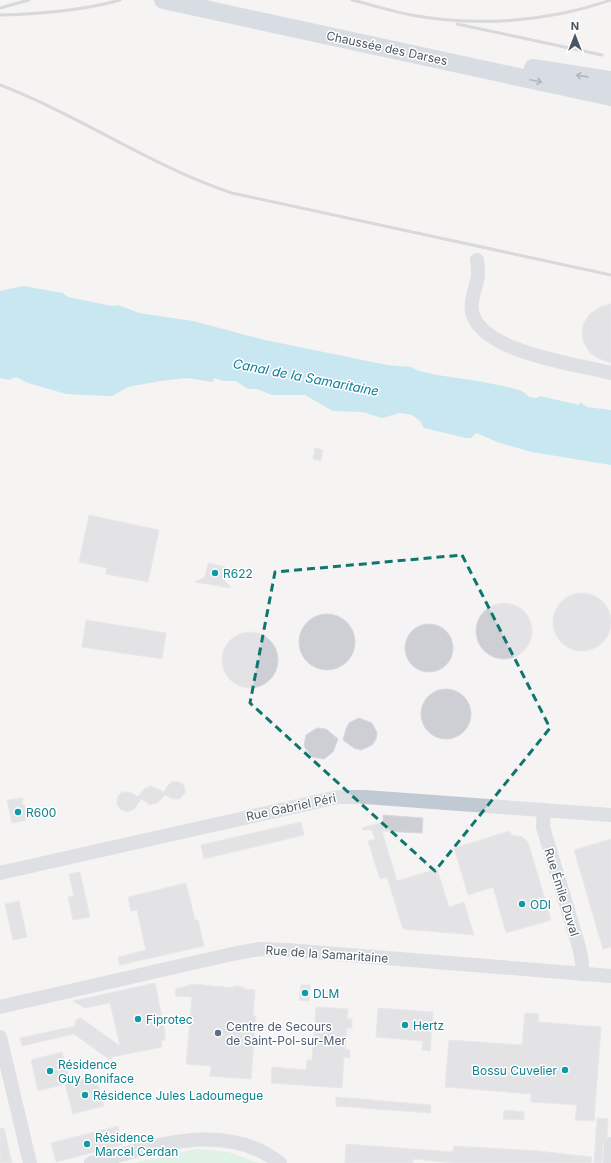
<svg xmlns="http://www.w3.org/2000/svg" width="611" height="1163" viewBox="0 0 611 1163" font-family="Inter,sans-serif">
	<rect width="100%" height="100%" fill="#f5f3f3"/>
	<polygon fill="#c3f1d5" points="196,1149 228,1152 259,1163 135,1163"/>
	<polygon fill="#90daee" points="23,286 63,293 68,297 112,306 118,305 139,313 193,321 265,340 387,365 411,367 419,371 437,375 478,381 512,388 522,391 529,397 536,398 540,396 579,405 580,402 587,407 611,410 611,465 532,452 500,443 476,433 471,438 466,438 424,428 420,421 412,415 400,413 382,418 363,412 333,411 305,395 272,395 257,389 248,389 236,381 224,381 214,378 213,382 187,378 160,381 128,387 112,396 107,396 66,394 28,383 16,377 9,380 0,378 0,291"/>
	<g fill="#cdcfd5" stroke="#d7d9de">
		<polygon points="611,304 611,363 598,358 590,353 583,341 582,332 584,323 589,315 600,307"/>
		<polygon points="315,448 323,450 321,461 313,459"/>
		<polygon points="89,515 159,530 148,582 106,574 107,568 79,562"/>
		<polygon points="208,563 226,567 224,580 231,588 195,582 205,577"/>
		<circle cx="582" cy="622" r="29"/>
		<circle cx="504" cy="631" r="28"/>
		<circle cx="327" cy="642" r="28"/>
		<polygon points="86,620 166,633 162,659 82,647"/>
		<circle cx="429" cy="648" r="24"/>
		<circle cx="250" cy="660" r="28"/>
		<circle cx="446" cy="714" r="25"/>
		<polygon points="359,718 372,723 377,733 376,739 372,745 361,750 354,748 343,740 346,729 349,723"/>
		<polygon points="317,728 326,729 338,739 333,752 324,759 312,757 304,746 306,735"/>
		<polygon points="173,781 182,783 185,788 185,793 180,799 173,799 165,795 157,803 150,805 141,799 134,809 127,812 120,809 117,805 117,797 122,792 130,792 138,797 144,789 151,786 164,792 168,785"/>
		<polygon points="23,798 22,804 25,806 27,816 26,820 12,823 7,800"/>
		<polygon points="383,815 423,818 422,833 382,831 397,881 437,869 449,907 464,902 474,935 403,929 387,877 380,879 368,841 375,839 372,830 362,830 362,828 383,822"/>
		<polygon points="301,822 304,835 204,859 201,845"/>
		<polygon points="510,831 511,835 522,837 528,842 551,920 506,933 493,887 468,895 454,848"/>
		<polygon points="611,839 611,947 603,949 574,850"/>
		<polygon points="80,872 90,917 73,920 68,897 74,896 69,874"/>
		<polygon points="186,883 195,920 198,920 204,946 120,965 118,957 146,950 137,910 131,911 128,897"/>
		<polygon points="19,901 27,937 13,940 5,904"/>
		<polygon points="155,983 165,1031 165,1040 161,1041 162,1047 112,1057 110,1060 74,1034 22,1046 20,1038 75,1026 76,1020 81,1018 120,1046 110,1003 85,1008 73,1001"/>
		<polygon points="193,984 233,988 234,986 244,987 244,989 255,990 253,1016 256,1016 251,1079 210,1076 211,1066 186,1064 192,997 175,996 176,989"/>
		<polygon points="301,985 310,985 309,1001 299,1000"/>
		<polygon points="316,1007 348,1009 347,1019 352,1019 352,1028 347,1028 345,1049 350,1050 350,1058 344,1057 342,1088 271,1083 272,1067 306,1070 307,1060 312,1060"/>
		<polygon points="378,1008 433,1012 430,1051 422,1050 423,1041 376,1037"/>
		<polygon points="525,1013 539,1014 538,1022 601,1027 594,1121 575,1120 577,1105 531,1102 531,1094 445,1087 449,1040 522,1045"/>
		<polygon points="62,1052 70,1082 96,1076 104,1106 73,1114 65,1084 38,1091 31,1060"/>
		<polygon points="336,1097 431,1105 430,1113 336,1106"/>
		<polygon points="504,1110 524,1112 524,1120 503,1119"/>
		<polygon points="597,1118 608,1119 607,1137 603,1144 602,1163 594,1163"/>
		<polygon points="118,1126 122,1145 56,1162 51,1143"/>
		<polygon points="0,1128 4,1128 12,1163 0,1163"/>
		<polygon points="346,1144 453,1152 454,1146 538,1151 592,1157 591,1163 454,1163 413,1159 413,1163 345,1163"/>
	</g>
	<g fill="none" stroke-linecap="round" stroke-linejoin="round">
		<g stroke="#c1cad2" stroke-width="14">
			<path d="M477,260C478,267 479,274 477,281C475,291 470,300 472,311C479,352 576,364 611,373"/>
			<polyline points="544,810 543,827 579,947 582,962 582,974"/>
			<polyline points="0,873 338,797 365,797 611,815"/>
			<polyline points="0,1007 232,954 260,949 287,950 611,976"/>
			<polyline points="0,1037 30,1163"/>
			<path d="M91,1163C153,1147 223,1119 280,1163"/>
			<polyline points="610,1163 611,1144"/>
		</g>
		<g stroke="#b3c2d1" stroke-width="18">
			<polyline points="163,0 611,97"/>
			<polyline points="533,68 611,80"/>
		</g>
		<g stroke="#b5b8bd" stroke-width="3">
			<path d="M352,0C372,5 391,11 411,15C477,27 548,22 611,0"/>
			<polyline points="0,8 29,0"/>
			<path d="M0,15C41,14 81,11 120,0"/>
			<polyline points="457,24 602,55"/>
			<path d="M0,85C81,116 151,166 232,193L611,275"/>
		</g>
	</g>
	<defs><path id="oneway-shaft" d="M-6 0H5M1.5-3L5.5 0L1.5 3" fill="none" stroke-width="1.6" stroke-linecap="round" stroke-linejoin="round"/></defs>
	<g stroke="#64717d">
		<use href="#oneway-shaft" transform="translate(582 76) rotate(-172)"/>
		<use href="#oneway-shaft" transform="translate(536 81) rotate(12)"/>
	</g>
	<path d="M0 0H611V1163H0ZM462,555L550,728L435,871L250,703L275,572Z" fill="#f5f3f3" fill-opacity=".55" fill-rule="evenodd"/>
	<path fill="none" stroke="#0f766e" stroke-width="3" stroke-dasharray="8 5" stroke-linejoin="round" d="M462,555L550,728L435,871L250,703L275,572Z"/>
	<g fill="#0f9aa8" stroke="#fff" stroke-width="1.5">
		<circle cx="215" cy="573" r="4"/>
		<circle cx="18" cy="812" r="4"/>
		<circle cx="522" cy="904" r="4"/>
		<circle cx="305" cy="993" r="4"/>
		<circle cx="138" cy="1019" r="4"/>
		<circle cx="405" cy="1025" r="4"/>
		<circle cx="565" cy="1070" r="4"/>
		<circle cx="50" cy="1071" r="4"/>
		<circle cx="85" cy="1095" r="4"/>
		<circle cx="87" cy="1144" r="4"/>
	</g>
	<circle fill="#5c6f8a" stroke="#fff" stroke-width="1.5" cx="218" cy="1033" r="4"/>
	<g text-anchor="middle" dominant-baseline="central" stroke-width="3" stroke-linejoin="round" paint-order="stroke">
		<g font-size="12" fill="#4a5661" stroke="#fff">
			<text transform="translate(387 48) rotate(12)">Chaussée des Darses</text>
			<text transform="translate(291 807) rotate(-12)">Rue Gabriel Péri</text>
			<text transform="translate(562 892) rotate(73)">Rue Émile Duval</text>
			<text transform="translate(327 954) rotate(4)">Rue de la Samaritaine</text>
		</g>
		<g font-size="12" fill="#0d838f" stroke="#fff" text-anchor="start">
			<text x="223" y="573">R622</text>
			<text x="26" y="812">R600</text>
			<text x="530" y="904">ODI</text>
			<text x="313" y="993">DLM</text>
			<text x="146" y="1019">Fiprotec</text>
			<text x="413" y="1025">Hertz</text>
			<text x="58" y="1064">Résidence<tspan x="58" dy="14">Guy Boniface</tspan></text>
			<text x="557" y="1070" text-anchor="end">Bossu Cuvelier</text>
			<text x="93" y="1095">Résidence Jules Ladoumegue</text>
			<text x="95" y="1137">Résidence<tspan x="95" dy="14">Marcel Cerdan</tspan></text>
		</g>
		<g font-size="12" fill="#4e5e75" stroke="#fff" text-anchor="start">
			<text x="226" y="1026">Centre de Secours<tspan x="226" dy="14">de Saint-Pol-sur-Mer</tspan></text>
		</g>
		<g font-size="13" font-style="italic" fill="#0c7c9b" stroke="#fff">
			<text transform="translate(306 377) rotate(11)">Canal de la Samaritaine</text>
		</g>
	</g>
	<g transform="translate(575 36)" stroke="#ffffff" stroke-width="3" paint-order="stroke">
	<path d="M0-3L7 15L0 10L-7 15Z" fill="#4a5661"/>
	<text y="-6" font-size="11" font-weight="bold" text-anchor="middle" fill="#4a5661">N</text>
	</g>
</svg>
